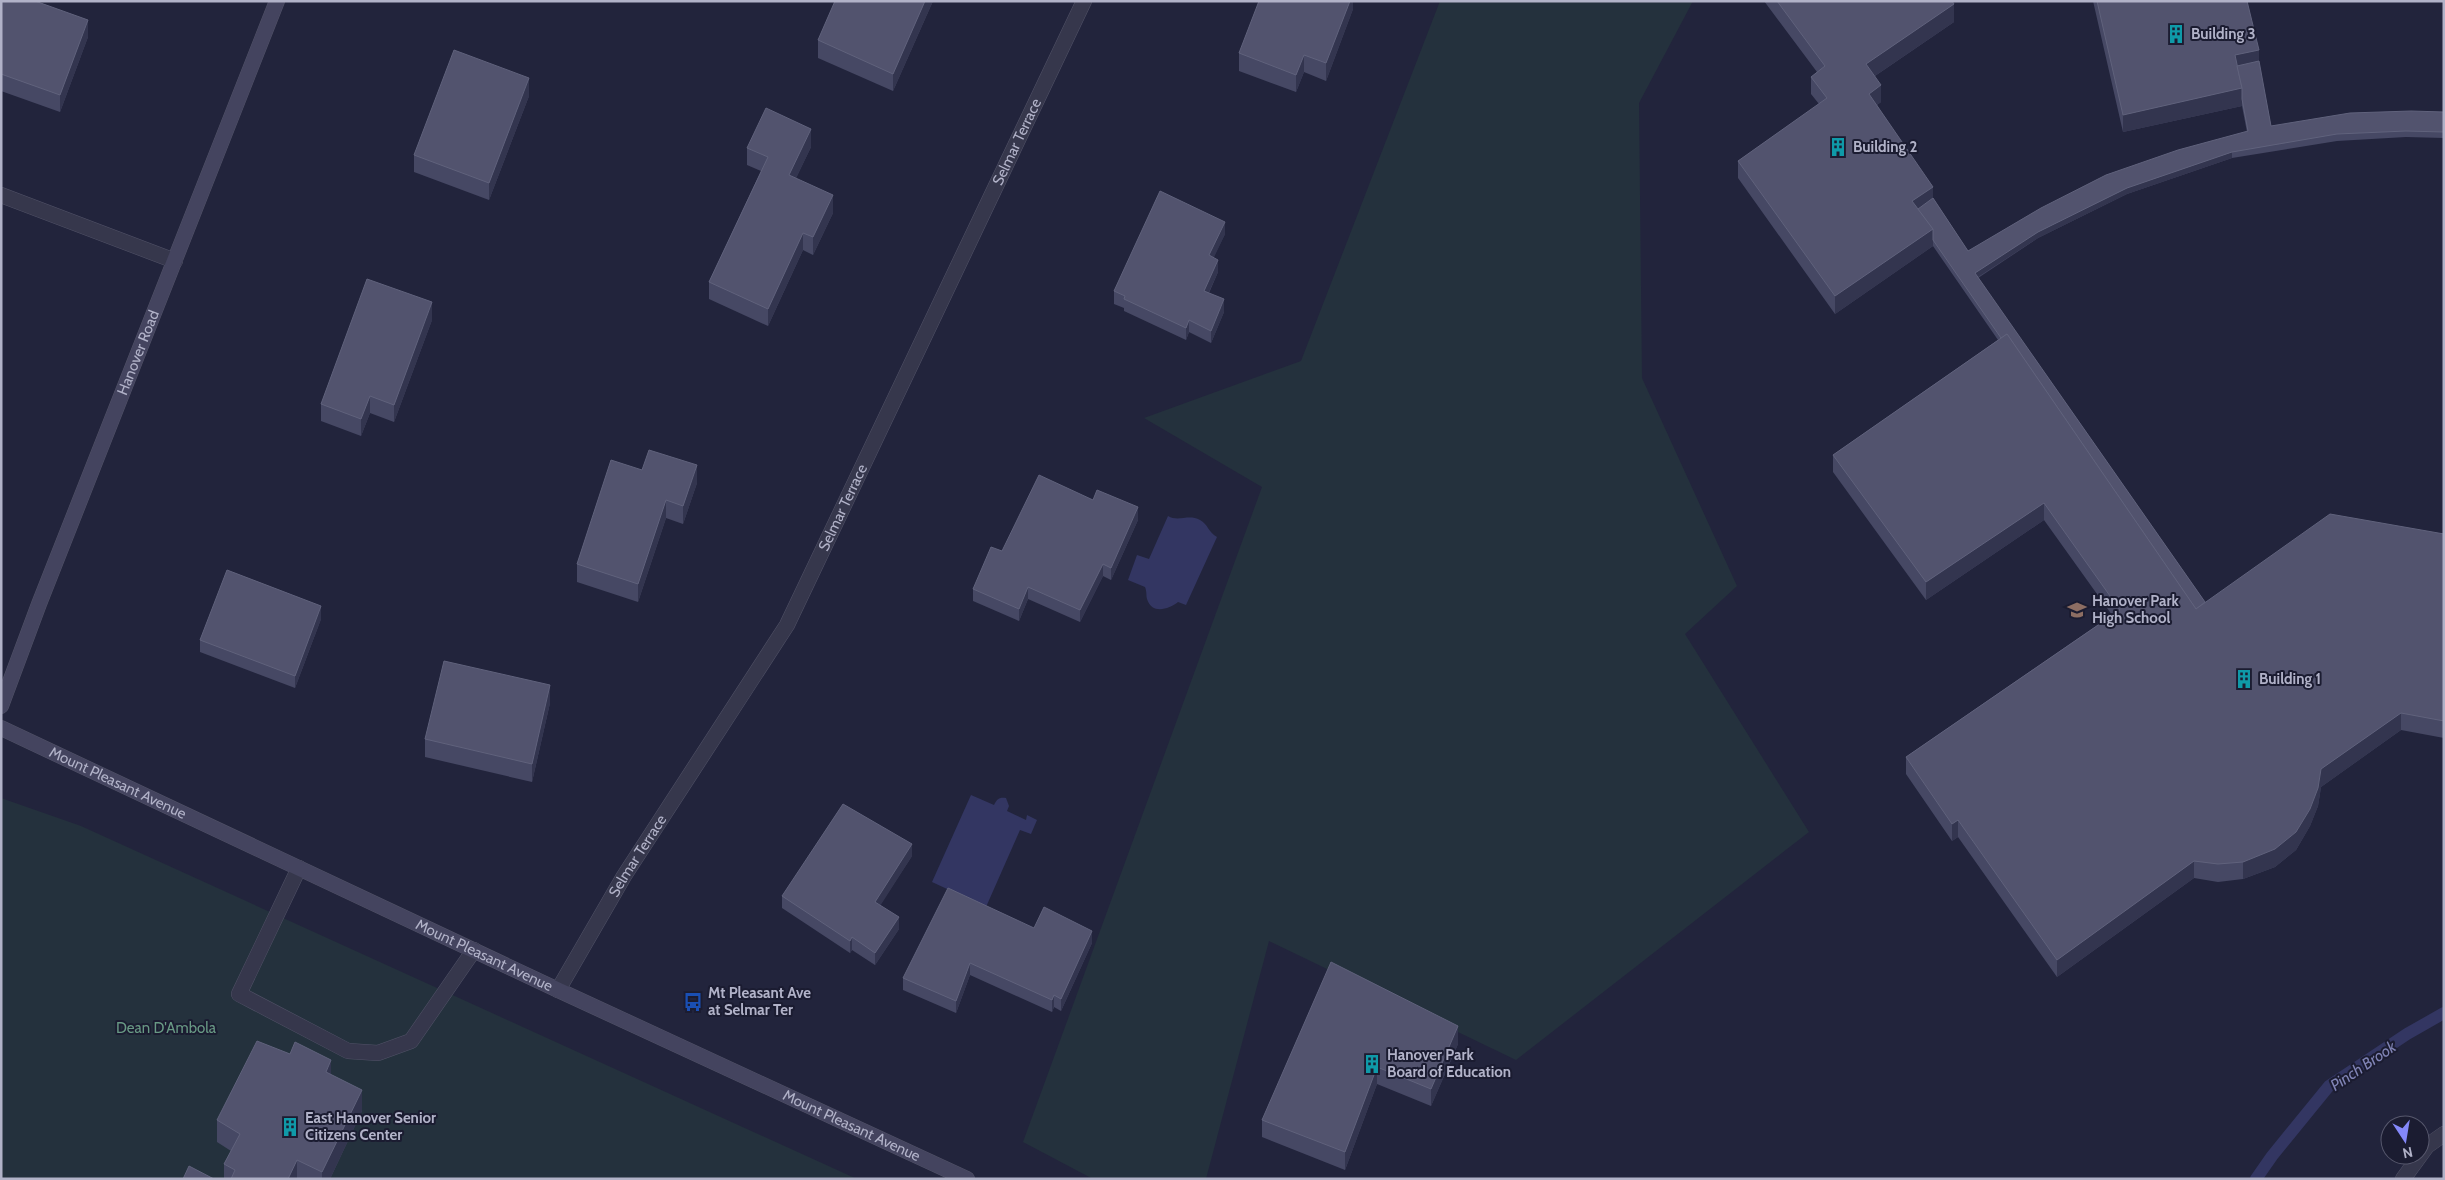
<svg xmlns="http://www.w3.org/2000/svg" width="2445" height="1180" viewBox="0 0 2445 1180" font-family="Cabin,sans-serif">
	<rect width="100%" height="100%" fill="#22243c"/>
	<g fill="#24313d">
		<polygon points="1440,1 1693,1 1639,103 1642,378 1737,586 1685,634 1809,832 1516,1060 1269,941 1206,1179 1093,1179 1023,1142 1262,487 1144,418 1301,361"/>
		<polygon points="1,798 81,826 857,1179 1,1179"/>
	</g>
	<g fill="#333662">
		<path d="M1168,516C1178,522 1189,514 1200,520C1208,524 1208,532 1217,537L1186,605L1178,602C1169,609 1152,615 1147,599C1146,595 1147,592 1145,587L1128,580L1137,555L1149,559Z"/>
		<path d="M971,795L994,805C997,799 999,797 1006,798L1009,806L1007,811L1026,820L1027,815L1037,820L1031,834L1020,830L986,907L932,882Z"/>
	</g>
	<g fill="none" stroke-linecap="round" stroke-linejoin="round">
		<polyline stroke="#333662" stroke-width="12" points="2256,1179 2272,1156 2329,1086 2407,1034 2444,1013"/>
		<g stroke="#515267" stroke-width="16">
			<g id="lane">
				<polyline points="1,195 175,261"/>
				<polyline points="299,868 239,994 348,1051 378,1053 411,1041 474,950"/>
				<polyline points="2403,1179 2427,1146 2444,1134"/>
			</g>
		</g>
		<g stroke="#515267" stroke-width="16">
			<g id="street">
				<path id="s1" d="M558,990L624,876L787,625L1084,1"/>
			</g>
		</g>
		<g stroke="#515267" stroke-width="16">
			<g id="secondary">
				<path id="s2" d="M1,706L39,604L277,1"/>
				<path id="s3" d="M1,728L558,990L967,1179"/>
			</g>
		</g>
		<use href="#lane" stroke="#36374c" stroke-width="15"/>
		<use href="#street" stroke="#36374c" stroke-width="15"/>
		<use href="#secondary" stroke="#44445f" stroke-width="15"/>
	</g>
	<g fill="#464864">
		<polygon points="1,1 88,37 60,112 1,91"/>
		<polygon points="933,1 893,91 818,58 818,40"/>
		<polygon points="1353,1 1353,9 1326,81 1304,72 1296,92 1239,71 1239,53"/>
		<polygon points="1764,1 1952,1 1954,22 1875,76 1881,102 1877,105 1933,198 1968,251 2247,132 2242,106 2123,132 2093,1 2247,1 2271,126 2444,112 2444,138 2406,137 2337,141 2232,158 2127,194 2038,238 1978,278 2205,602 2444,534 2444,738 2401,730 2321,787 2318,806 2310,826 2296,850 2275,867 2243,879 2218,882 2194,878 2057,977 1958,837 1952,841 1906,774 1906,757 2112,615 2044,520 1926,600 1833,472 1833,455 1998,340 1933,246 1835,314 1738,178 1738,161 1819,104 1811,94 1811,77 1817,72"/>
		<polygon points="529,96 489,200 414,172 414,155"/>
		<polygon points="811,147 796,178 833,213 813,255 803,250 768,326 709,299 709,282 761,171 747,165 747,148"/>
		<polygon points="1225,234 1213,258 1218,272 1209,293 1224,312 1211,343 1189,332 1186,340 1124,311 1124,308 1114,304 1114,291"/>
		<polygon points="432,320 394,422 370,413 361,436 321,421 321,404"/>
		<polygon points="642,470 697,483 683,524 666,518 638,602 577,582 577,564"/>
		<polygon points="1093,500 1138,520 1111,580 1103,576 1080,622 1028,599 1019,621 973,601 973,589 1002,551"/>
		<polygon points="321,619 295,688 200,652 200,640"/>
		<polygon points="550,703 532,782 425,757 425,739"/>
		<polygon points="912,856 880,905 899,929 875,965 852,950 850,953 782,908 782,896"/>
		<polygon points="1034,928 1092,943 1061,1011 1054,1007 1052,1012 970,975 956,1013 903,990 903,978"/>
		<polygon points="1458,1026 1458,1044 1431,1106 1377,1084 1345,1170 1262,1137 1262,1120"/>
		<polygon points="331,1075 362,1111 330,1179 224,1179 224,1164 231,1151 217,1142 217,1120"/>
	</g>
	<g fill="#33354f">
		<polygon points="925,1 933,1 893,91 893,74"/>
		<polygon points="1350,1 1353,1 1353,9 1326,81 1326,63"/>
		<polygon points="1954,4 1954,22 1866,82 1866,64"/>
		<polygon points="88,20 88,37 60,112 60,95"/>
		<polygon points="2259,50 2259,68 2236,72 2235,55"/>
		<polygon points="1304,55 1304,72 1296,92 1296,75"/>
		<polygon points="529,78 529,96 489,200 489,183"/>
		<polygon points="1881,85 1881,102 1869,111 1869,94"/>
		<polygon points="2242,88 2242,106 2123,132 2123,115"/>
		<polygon points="811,129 811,147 789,193 789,175"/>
		<polygon points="2232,152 2232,158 2127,194 2038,238 1975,279 1975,273 2038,232 2127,188"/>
		<polygon points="1933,187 1933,205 1915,217 1912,201"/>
		<polygon points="833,195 833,213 813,255 813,237"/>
		<polygon points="1225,222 1225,234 1209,268 1209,255"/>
		<polygon points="1933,229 1933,246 1835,314 1835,296"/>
		<polygon points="803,233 803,250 768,326 768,309"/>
		<polygon points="1218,260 1218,272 1204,303 1204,291"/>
		<polygon points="1224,299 1224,312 1211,343 1211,331"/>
		<polygon points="432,302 432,320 394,422 394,405"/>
		<polygon points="1189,320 1189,332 1186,340 1186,328"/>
		<polygon points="370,396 370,413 361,436 361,419"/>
		<polygon points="697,465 697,483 683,524 683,506"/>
		<polygon points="666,500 666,518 638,602 638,584"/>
		<polygon points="2044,503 2044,520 1926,600 1926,582"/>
		<polygon points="1138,507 1138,520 1111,580 1111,568"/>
		<polygon points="1103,564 1103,576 1080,622 1080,610"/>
		<polygon points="1028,587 1028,599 1019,621 1019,609"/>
		<polygon points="321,606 321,619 295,688 295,676"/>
		<polygon points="550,685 550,703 532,782 532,764"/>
		<polygon points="2401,713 2401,730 2321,787 2318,806 2310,826 2296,850 2275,867 2243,879 2243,862 2321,769"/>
		<polygon points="1958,820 1958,837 1952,841 1952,824"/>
		<polygon points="912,844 912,856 875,914 875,902"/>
		<polygon points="2194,861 2194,878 2057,977 2057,960"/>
		<polygon points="899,917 899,929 875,965 875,953"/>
		<polygon points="1092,931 1092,943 1061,1011 1061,999"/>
		<polygon points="852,937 852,950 850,953 850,941"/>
		<polygon points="970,963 970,975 956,1013 956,1001"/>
		<polygon points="1054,995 1054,1007 1052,1012 1052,1000"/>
		<polygon points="1458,1026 1458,1044 1431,1106 1431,1089"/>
		<polygon points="331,1060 331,1081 326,1072"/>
		<polygon points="1377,1067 1377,1084 1345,1170 1345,1152"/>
		<polygon points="362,1090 362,1111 330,1179 322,1179 322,1172"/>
		<polygon points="297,1160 297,1179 288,1179"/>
	</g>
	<g fill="#52536e" stroke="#60627c">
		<polygon points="1,1 35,1 88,20 60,95 1,74"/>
		<polygon points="835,1 925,1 893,74 818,40"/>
		<polygon points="1259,1 1350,1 1326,63 1304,55 1296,75 1239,53"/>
		<polygon points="1777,1 1952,1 1954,4 1866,64 1881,85 1869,94 1933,187 1912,201 1933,229 1835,296 1738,161 1827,98 1811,77 1825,66"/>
		<polygon points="2097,1 2247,1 2259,50 2235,55 2242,88 2123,115"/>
		<polygon points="454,50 529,78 489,183 414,155"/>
		<polygon points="2259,61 2271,126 2350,113 2411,111 2444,112 2444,132 2406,131 2337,134 2232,152 2127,188 2038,232 1975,273 2205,602 2196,609 2007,334 2001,338 1933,240 1933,229 1918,209 1933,198 1968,251 2041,208 2106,175 2178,150 2248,131 2242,99 2242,88 2237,66"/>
		<polygon points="766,108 811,129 789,175 833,195 813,237 803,233 768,309 709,282 768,157 747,148"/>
		<polygon points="1160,191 1225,222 1209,255 1218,260 1204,291 1224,299 1211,331 1189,320 1186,328 1124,299 1125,296 1114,291"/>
		<polygon points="367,279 432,302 394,405 370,396 361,419 321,404"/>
		<polygon points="2007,334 2196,609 2330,514 2444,534 2444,721 2401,713 2321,769 2318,788 2310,809 2296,832 2275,849 2243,862 2218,864 2194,861 2057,960 1958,820 1952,824 1906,757 2120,610 2044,503 1926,582 1833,455"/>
		<polygon points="649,450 697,465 683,506 666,500 638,584 577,564 611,460 642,470"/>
		<polygon points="1039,475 1093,500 1097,490 1138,507 1111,568 1103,564 1080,610 1028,587 1019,609 973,589 991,547 1002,551"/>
		<polygon points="227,570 321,606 295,676 200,640"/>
		<polygon points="444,661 550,685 532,764 425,739"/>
		<polygon points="843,804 912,844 875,902 899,917 875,953 852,937 850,941 782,896"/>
		<polygon points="948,888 1034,928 1044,907 1092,931 1061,999 1054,995 1052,1000 970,963 956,1001 903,978"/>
		<polygon points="1331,962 1458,1026 1431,1089 1377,1067 1345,1152 1262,1120"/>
		<polygon points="257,1041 290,1054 295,1042 331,1060 326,1072 362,1090 322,1172 297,1160 288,1179 231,1179 235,1170 224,1164 240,1134 217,1120"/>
		<polygon points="189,1166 214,1179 183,1179"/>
	</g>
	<defs>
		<g id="building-bare" transform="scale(1.5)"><path d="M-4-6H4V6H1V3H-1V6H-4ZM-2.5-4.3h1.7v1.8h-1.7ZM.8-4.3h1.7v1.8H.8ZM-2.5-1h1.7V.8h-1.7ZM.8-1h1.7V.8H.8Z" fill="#0f9aa8" stroke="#1b1c31" stroke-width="2.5" paint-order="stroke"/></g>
		<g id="school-bare" transform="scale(1.5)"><path d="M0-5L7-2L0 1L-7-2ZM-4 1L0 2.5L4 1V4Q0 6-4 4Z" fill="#8d6e63" stroke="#1b1c31" stroke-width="2.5" paint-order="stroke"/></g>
		<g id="bus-bare" transform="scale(1.5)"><path d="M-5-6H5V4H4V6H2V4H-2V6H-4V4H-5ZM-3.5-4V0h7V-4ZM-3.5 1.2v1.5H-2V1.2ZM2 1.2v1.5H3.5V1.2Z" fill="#1a4fb4" stroke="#1b1c31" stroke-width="2.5" paint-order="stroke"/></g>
	</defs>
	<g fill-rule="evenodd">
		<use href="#building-bare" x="2176" y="34"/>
		<use href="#building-bare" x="1838" y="147"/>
		<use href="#school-bare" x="2077" y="610"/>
		<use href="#building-bare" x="2244" y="679"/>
		<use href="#bus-bare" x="693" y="1002"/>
		<use href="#building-bare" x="1372" y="1064"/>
		<use href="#building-bare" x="290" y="1127"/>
	</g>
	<g text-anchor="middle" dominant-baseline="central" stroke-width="4" stroke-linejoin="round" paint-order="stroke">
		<g font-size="15" font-weight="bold" fill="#b1b2c8" stroke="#1b1c31" text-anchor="start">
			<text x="2191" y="34">Building 3</text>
			<text x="1853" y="147">Building 2</text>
			<text x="2092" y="601">Hanover Park<tspan x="2092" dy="17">High School</tspan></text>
			<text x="2259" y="679">Building 1</text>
			<text x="708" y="993">Mt Pleasant Ave<tspan x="708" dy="17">at Selmar Ter</tspan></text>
			<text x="1387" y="1055">Hanover Park<tspan x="1387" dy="17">Board of Education</tspan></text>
			<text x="305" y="1118">East Hanover Senior<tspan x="305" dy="17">Citizens Center</tspan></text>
		</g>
		<g font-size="15" fill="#b1b2c8" stroke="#1b1c31">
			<text stroke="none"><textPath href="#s1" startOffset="966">Selmar Terrace</textPath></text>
			<text stroke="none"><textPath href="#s2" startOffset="379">Hanover Road</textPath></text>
			<text stroke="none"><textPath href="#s1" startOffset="561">Selmar Terrace</textPath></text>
			<text stroke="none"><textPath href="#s3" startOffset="129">Mount Pleasant Avenue</textPath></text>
			<text stroke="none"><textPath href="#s1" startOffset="156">Selmar Terrace</textPath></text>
			<text stroke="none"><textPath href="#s3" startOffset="534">Mount Pleasant Avenue</textPath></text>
			<text stroke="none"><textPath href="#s3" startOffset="939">Mount Pleasant Avenue</textPath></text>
		</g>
		<g font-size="15" fill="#689984" stroke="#1b1c31">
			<text x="166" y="1028">Dean D'Ambola</text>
		</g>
		<g font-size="16" font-style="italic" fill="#8084b5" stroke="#1b1c31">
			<text transform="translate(2363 1066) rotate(-34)">Pinch Brook</text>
		</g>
	</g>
	<rect width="2445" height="1180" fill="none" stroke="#b1b2c8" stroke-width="5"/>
	<g transform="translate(2405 1140) rotate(168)"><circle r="24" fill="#1b1c31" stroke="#57586d"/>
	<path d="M0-4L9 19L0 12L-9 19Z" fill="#8488fa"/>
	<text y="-8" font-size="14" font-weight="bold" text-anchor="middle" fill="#b1b2c8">N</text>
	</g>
</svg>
